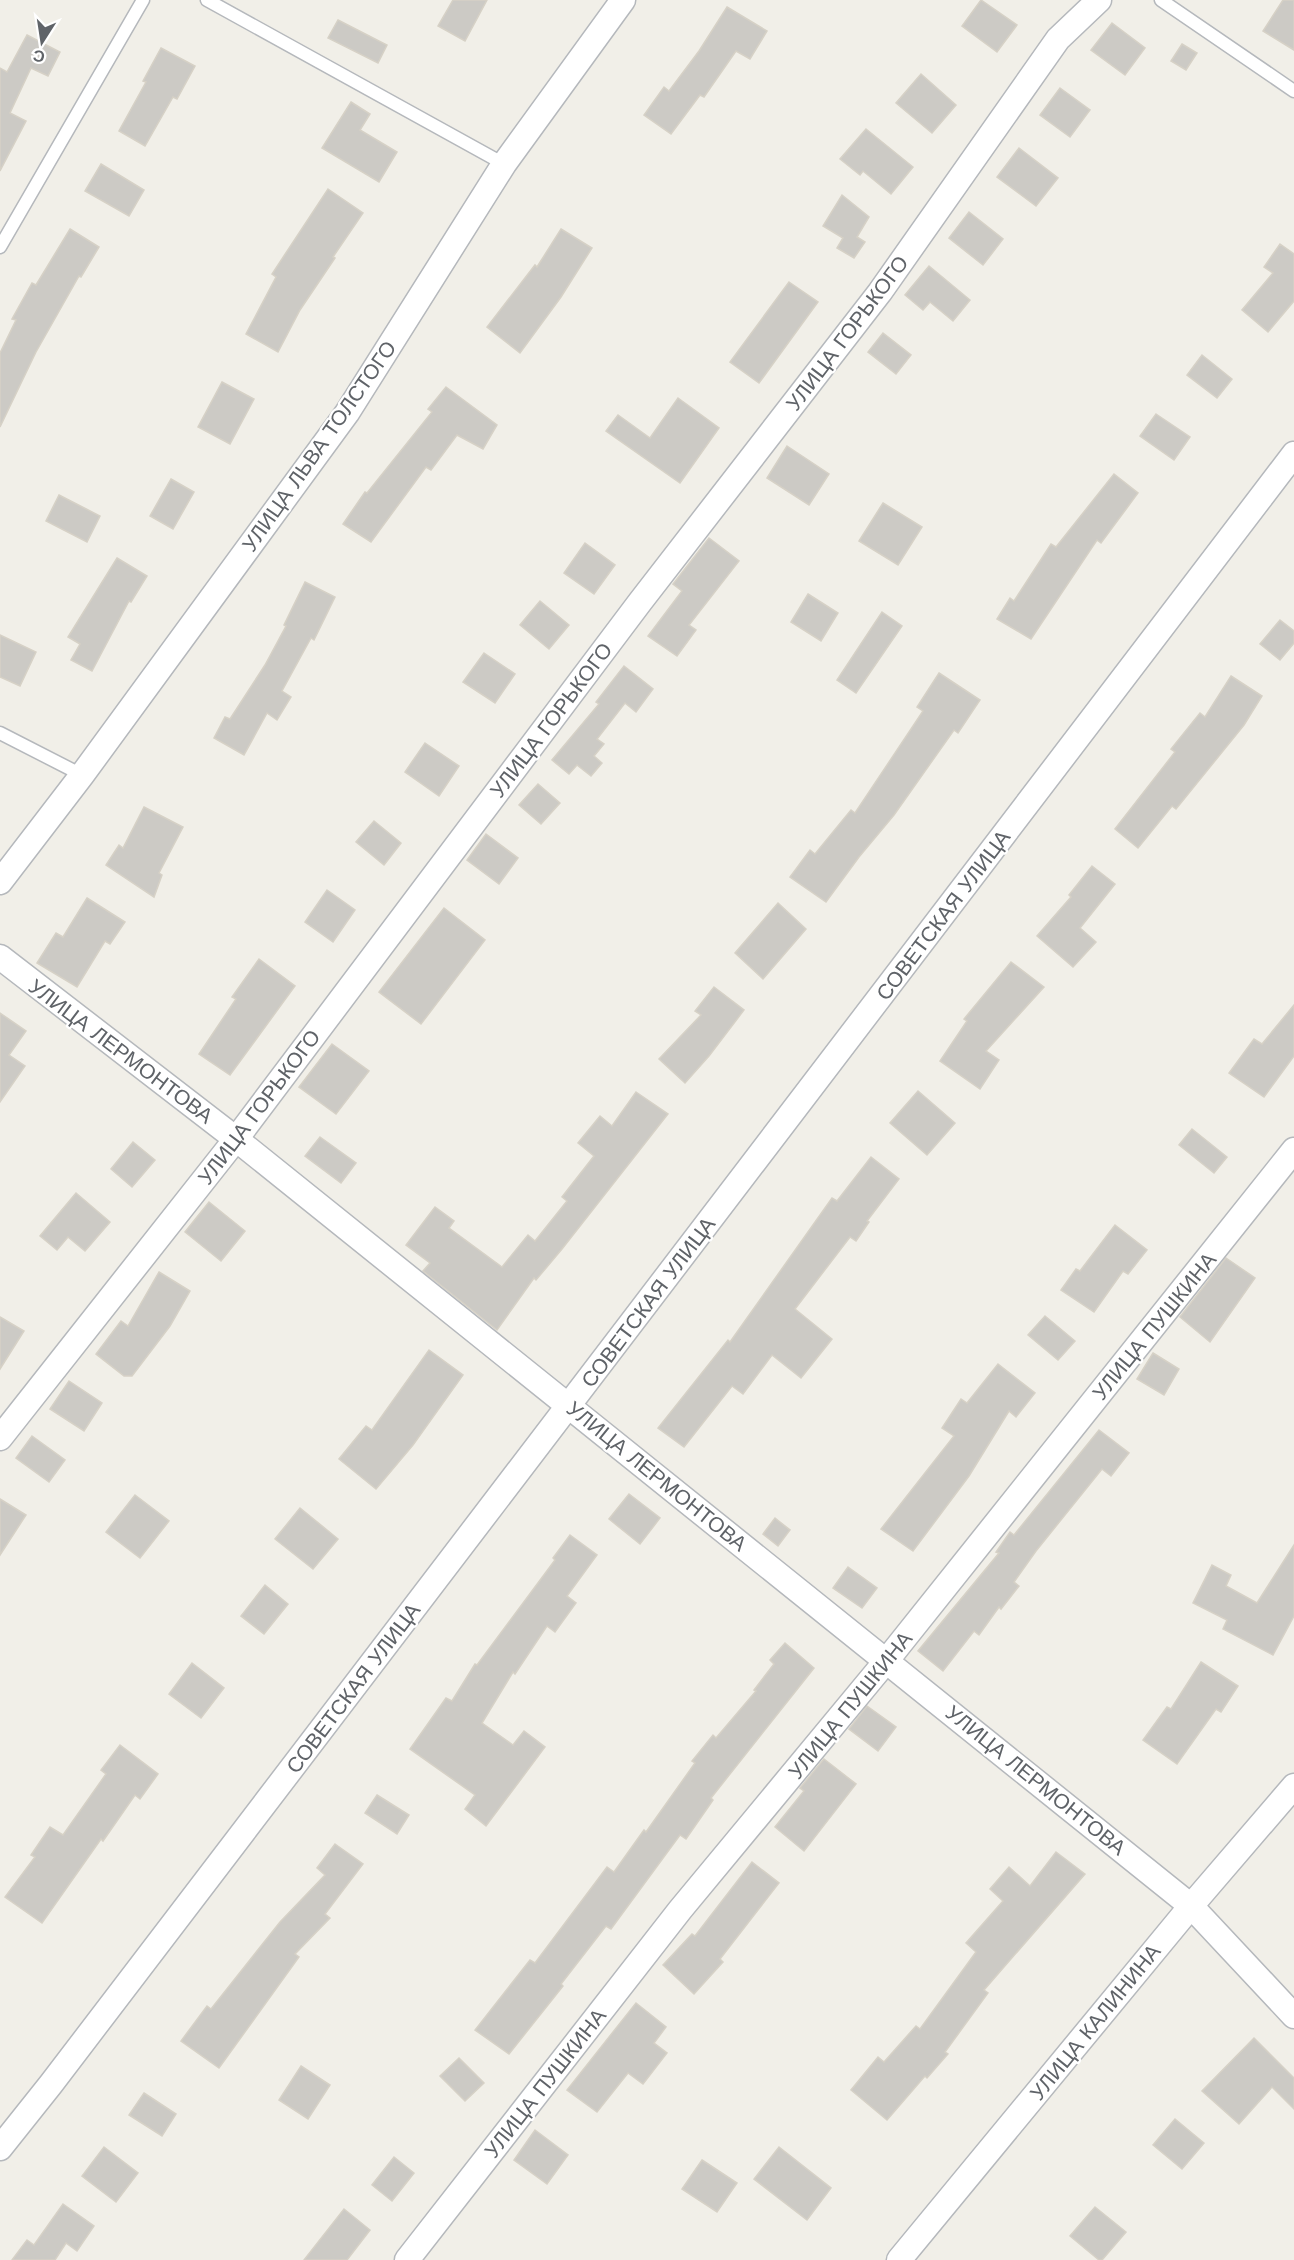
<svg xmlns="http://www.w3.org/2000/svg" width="1294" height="2260" viewBox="0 0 1294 2260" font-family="'Work Sans',sans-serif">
	<rect width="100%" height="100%" fill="#f1efe8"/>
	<g fill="#cccac5" stroke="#d6d1c6" stroke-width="1.5">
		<polygon points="453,0 487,0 465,41 438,26"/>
		<polygon points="981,0 1017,25 997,52 962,26"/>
		<polygon points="1283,0 1294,0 1294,50 1263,31"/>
		<polygon points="727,7 767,31 750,59 736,51 704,97 700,95 671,134 644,115 664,87 669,91 699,51"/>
		<polygon points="338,20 387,45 378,63 328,38"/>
		<polygon points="1112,23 1145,48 1125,75 1091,50"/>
		<polygon points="27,35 60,52 48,76 31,68 10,113 26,121 0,171 0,68 7,72"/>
		<polygon points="1182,44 1197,53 1186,70 1171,61"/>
		<polygon points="161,48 195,66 177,99 173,97 145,146 119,131 146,82 143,81"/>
		<polygon points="921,74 956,105 932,133 896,103"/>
		<polygon points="1060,88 1090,110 1070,137 1040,115"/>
		<polygon points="351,102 370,114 360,130 397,152 379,182 322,148"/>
		<polygon points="866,129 913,167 891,194 863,171 860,175 840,159"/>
		<polygon points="1019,148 1058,178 1036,206 997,177"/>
		<polygon points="101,164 144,190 129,216 85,191"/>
		<polygon points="328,189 363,213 333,257 335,258 300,310 278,352 246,334 276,277 272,274"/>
		<polygon points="842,195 869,217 857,237 865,242 854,258 837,248 843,238 823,226"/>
		<polygon points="969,212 1003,239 983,265 949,238"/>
		<polygon points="70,229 99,247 81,277 79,276 36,352 0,427 0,353 16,320 12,319 32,283 36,285"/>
		<polygon points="561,229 592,248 561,297 520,353 487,327 535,265 537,267"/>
		<polygon points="1280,244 1294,254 1294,301 1268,332 1242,310 1273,273 1264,267"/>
		<polygon points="929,266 970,300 953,321 930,302 923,310 905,295"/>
		<polygon points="789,282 818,302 759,383 730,362"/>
		<polygon points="883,333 911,355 896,374 868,352"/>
		<polygon points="1202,355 1232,379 1217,398 1187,375"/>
		<polygon points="222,382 254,399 230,444 198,427"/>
		<polygon points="446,387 497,425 483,449 457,435 431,470 426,467 371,542 343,524 365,492 367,493 432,412 428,409"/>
		<polygon points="678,398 719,428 680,483 606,431 618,415 650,438"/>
		<polygon points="1156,414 1190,437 1174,460 1140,436"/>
		<polygon points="787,446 829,474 809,505 767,478"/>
		<polygon points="1114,474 1138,493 1101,543 1097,540 1031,639 997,619 1010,598 1014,601 1051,544 1056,547"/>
		<polygon points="171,479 194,492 173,529 150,516"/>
		<polygon points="59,495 100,516 87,542 46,521"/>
		<polygon points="883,503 922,527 898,565 859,541"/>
		<polygon points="709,538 739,561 689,625 696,630 677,656 648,636 682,591 673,584"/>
		<polygon points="585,543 615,565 594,594 564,573"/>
		<polygon points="117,558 147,576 131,602 129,601 92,671 71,660 80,644 68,637"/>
		<polygon points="305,582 335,597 314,640 311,638 282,691 291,697 277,720 267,713 244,755 214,738 225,717 230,719 265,665 286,626 284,625"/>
		<polygon points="808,594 838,613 821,641 791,622"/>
		<polygon points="540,601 569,625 549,649 520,625"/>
		<polygon points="882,612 902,626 856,693 837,680"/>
		<polygon points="1280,620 1294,631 1294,643 1280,660 1260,644"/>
		<polygon points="0,635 36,652 20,686 0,677"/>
		<polygon points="484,653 515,674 495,703 463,682"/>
		<polygon points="624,666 653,689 636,712 625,703 597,739 604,744 594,756 602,763 591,776 577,765 569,774 552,760 599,704 596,702"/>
		<polygon points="939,673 980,700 958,733 954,730 894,815 859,857 826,902 790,877 810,850 815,854 851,810 855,813 923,711 917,707"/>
		<polygon points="1231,676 1262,696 1244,725 1176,809 1172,806 1138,848 1115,829 1175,752 1171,749 1200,713 1205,717"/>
		<polygon points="425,743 459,766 439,796 405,772"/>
		<polygon points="538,784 560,803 541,824 519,805"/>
		<polygon points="144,807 183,827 159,873 162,875 154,897 106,865 119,845 123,848"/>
		<polygon points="374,821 401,843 384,865 356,842"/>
		<polygon points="486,834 518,858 499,884 467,860"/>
		<polygon points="1092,866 1115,884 1080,928 1096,942 1073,967 1037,936 1071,897 1069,895"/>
		<polygon points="327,890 355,910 333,942 305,922"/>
		<polygon points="87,898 125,922 110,944 105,941 77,987 37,963 56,933 63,937"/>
		<polygon points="778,903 806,929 763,979 735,953"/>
		<polygon points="444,908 485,940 421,1024 379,992"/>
		<polygon points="259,959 295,986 230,1075 199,1054 236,999 232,997"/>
		<polygon points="1011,962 1044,987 986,1051 999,1060 980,1089 940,1061 967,1021 964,1019"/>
		<polygon points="714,987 744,1010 709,1056 685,1083 659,1059 701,1015 695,1011"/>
		<polygon points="1294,1005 1294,1056 1264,1097 1229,1073 1254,1039 1262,1044"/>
		<polygon points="0,1013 26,1031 9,1055 25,1066 0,1102"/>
		<polygon points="332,1044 369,1071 336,1114 299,1087"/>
		<polygon points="918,1091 955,1123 927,1155 890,1123"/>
		<polygon points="636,1092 668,1114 562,1249 536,1280 534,1278 497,1330 423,1271 430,1263 406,1245 435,1207 454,1221 449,1228 502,1267 528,1235 535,1241 567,1201 562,1197 594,1156 578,1143 600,1116 612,1126"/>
		<polygon points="1192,1129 1227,1157 1214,1173 1179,1145"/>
		<polygon points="320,1137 356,1163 341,1183 305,1156"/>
		<polygon points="133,1142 155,1160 132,1187 111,1169"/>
		<polygon points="871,1157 899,1179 867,1221 869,1222 856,1241 850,1237 795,1309 832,1339 801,1378 772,1355 743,1394 732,1386 684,1447 658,1428 728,1340 730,1342 832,1198 837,1201"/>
		<polygon points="76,1193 110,1222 85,1251 68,1237 57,1250 40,1236"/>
		<polygon points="209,1202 245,1231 221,1261 185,1232"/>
		<polygon points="1115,1225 1147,1250 1128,1274 1123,1271 1094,1312 1061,1290 1076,1269 1080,1271"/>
		<polygon points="1226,1258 1255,1278 1210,1342 1180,1317"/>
		<polygon points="159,1272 190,1291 170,1326 132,1376 124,1376 96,1354 121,1321 128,1326"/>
		<polygon points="1045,1316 1075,1341 1058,1360 1028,1335"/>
		<polygon points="0,1317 24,1331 0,1369"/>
		<polygon points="429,1350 463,1375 413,1445 376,1489 339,1459 366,1426 372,1430"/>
		<polygon points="1153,1353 1179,1369 1164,1395 1137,1379"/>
		<polygon points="998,1364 1035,1393 1016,1417 1009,1411 969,1476 913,1551 881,1529 954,1436 942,1428 961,1399 967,1403"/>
		<polygon points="69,1381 102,1403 84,1431 50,1409"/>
		<polygon points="1099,1430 1129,1453 1111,1476 1102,1469 1036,1551 1014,1582 1019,1586 1001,1609 999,1607 979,1635 974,1631 943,1671 918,1651 999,1553 996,1552 1010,1532 1014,1535"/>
		<polygon points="32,1436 65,1460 49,1482 16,1458"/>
		<polygon points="629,1494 660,1518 640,1544 609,1519"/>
		<polygon points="135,1495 169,1521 140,1558 106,1532"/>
		<polygon points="0,1499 26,1515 0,1555"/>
		<polygon points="300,1508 338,1539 313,1569 275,1539"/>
		<polygon points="775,1518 790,1530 778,1546 763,1534"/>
		<polygon points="570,1535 597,1555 567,1596 576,1603 555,1632 547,1626 515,1674 513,1672 482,1723 513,1745 524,1731 545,1747 486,1826 465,1809 475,1795 410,1749 446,1698 452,1701 475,1664 477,1665 555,1560 553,1558"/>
		<polygon points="1294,1545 1294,1616 1273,1655 1223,1629 1227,1620 1193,1603 1212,1565 1231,1575 1226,1586 1257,1603"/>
		<polygon points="848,1567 877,1588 862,1608 833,1588"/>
		<polygon points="265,1585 288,1604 264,1634 241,1616"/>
		<polygon points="785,1643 814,1668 711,1798 713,1800 686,1839 680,1835 611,1929 606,1926 561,1984 563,1986 509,2054 475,2030 530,1960 535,1963 607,1867 614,1872 644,1830 646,1832 695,1763 692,1761 713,1735 716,1738 756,1691 754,1690 774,1664 770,1660"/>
		<polygon points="1201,1662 1238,1686 1221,1712 1216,1709 1177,1764 1143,1740 1167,1707 1171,1709"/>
		<polygon points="192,1663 224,1688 201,1718 169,1694"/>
		<polygon points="867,1706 896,1727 878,1751 849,1729"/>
		<polygon points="120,1745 158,1774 140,1799 135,1795 103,1841 101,1839 42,1923 5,1897 35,1857 31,1855 50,1827 63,1835 106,1774 101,1770"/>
		<polygon points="824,1759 856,1784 804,1851 775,1827 804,1791 800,1788"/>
		<polygon points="377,1795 409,1815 397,1834 365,1813"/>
		<polygon points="335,1844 363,1864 325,1914 330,1918 295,1954 299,1957 219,2068 181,2041 207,2006 211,2009 280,1922 325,1875 317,1868"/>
		<polygon points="1056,1852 1085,1874 984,1990 988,1993 945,2052 948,2054 927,2078 925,2076 887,2120 851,2090 878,2057 884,2062 916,2026 920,2029 976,1952 966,1943 1003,1901 990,1889 1009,1867 1030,1886"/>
		<polygon points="752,1862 779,1883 720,1959 723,1962 694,1994 663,1965 692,1934 695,1936"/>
		<polygon points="636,2003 666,2027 654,2043 667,2053 643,2084 628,2073 597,2112 567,2090"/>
		<polygon points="1254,2038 1294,2078 1294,2109 1272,2087 1239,2124 1202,2091"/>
		<polygon points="459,2058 484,2083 465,2101 440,2076"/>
		<polygon points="301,2066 330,2085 308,2119 279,2100"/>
		<polygon points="144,2093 176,2114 162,2136 129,2115"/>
		<polygon points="1175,2119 1204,2143 1182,2169 1153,2145"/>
		<polygon points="535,2130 568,2155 547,2184 514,2160"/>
		<polygon points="104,2147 138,2173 116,2202 82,2176"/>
		<polygon points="779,2147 831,2188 807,2220 754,2179"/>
		<polygon points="394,2157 414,2173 392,2201 372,2185"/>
		<polygon points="702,2160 737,2183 717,2212 682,2189"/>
		<polygon points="63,2204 94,2226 77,2251 66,2243 55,2260 12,2260 27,2240 34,2245"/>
		<polygon points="1095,2207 1126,2232 1102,2260 1099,2260 1070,2236"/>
		<polygon points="344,2209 370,2230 347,2260 304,2260"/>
	</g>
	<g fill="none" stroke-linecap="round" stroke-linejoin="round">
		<g stroke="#b5b8bc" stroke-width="15">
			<g id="service">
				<polyline points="207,0 504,164"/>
				<polyline points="1161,0 1294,91"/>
				<polyline points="0,247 143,0"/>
				<polyline points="0,733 82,775"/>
			</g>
		</g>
		<g stroke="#b5b8bc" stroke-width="27">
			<g id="minor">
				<polyline points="0,882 82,775 347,413 504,164 623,0"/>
				<polyline points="0,957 236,1139 1191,1906 1294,2016"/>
				<polyline points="0,1438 236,1139 640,602 880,292 1058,39 1099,0"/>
				<polyline points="0,2148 51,2084 1294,454"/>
				<polyline points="407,2260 680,1910 887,1660 1294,1150"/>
				<polyline points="899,2260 1191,1906 1294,1786"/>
			</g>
		</g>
		<use href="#service" stroke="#fff" stroke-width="12"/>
		<use href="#minor" stroke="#fff" stroke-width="24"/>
	</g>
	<g text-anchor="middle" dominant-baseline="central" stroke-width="4.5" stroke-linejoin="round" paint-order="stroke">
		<g font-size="21" fill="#5f6368" stroke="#fff">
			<text transform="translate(847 333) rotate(-53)">УЛИЦА ГОРЬКОГО</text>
			<text transform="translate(319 446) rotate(-55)">УЛИЦА ЛЬВА ТОЛСТОГО</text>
			<text transform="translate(551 720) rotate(-53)">УЛИЦА ГОРЬКОГО</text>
			<text transform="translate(943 915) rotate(-53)">СОВЕТСКАЯ УЛИЦА</text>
			<text transform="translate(121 1051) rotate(37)">УЛИЦА ЛЕРМОНТОВА</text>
			<text transform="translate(259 1107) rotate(-53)">УЛИЦА ГОРЬКОГО</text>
			<text transform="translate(648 1302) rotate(-53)">СОВЕТСКАЯ УЛИЦА</text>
			<text transform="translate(1154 1326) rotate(-51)">УЛИЦА ПУШКИНА</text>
			<text transform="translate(657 1476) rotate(39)">УЛИЦА ЛЕРМОНТОВА</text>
			<text transform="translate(353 1688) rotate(-53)">СОВЕТСКАЯ УЛИЦА</text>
			<text transform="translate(850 1705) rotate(-51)">УЛИЦА ПУШКИНА</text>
			<text transform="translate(1036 1780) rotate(39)">УЛИЦА ЛЕРМОНТОВА</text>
			<text transform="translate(1095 2022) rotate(-51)">УЛИЦА КАЛИНИНА</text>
			<text transform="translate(545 2083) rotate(-52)">УЛИЦА ПУШКИНА</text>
		</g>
	</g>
	<g transform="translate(42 42) rotate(192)" stroke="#ffffff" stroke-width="4.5" paint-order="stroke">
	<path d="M0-4.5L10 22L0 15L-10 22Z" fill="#5f6368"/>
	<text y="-9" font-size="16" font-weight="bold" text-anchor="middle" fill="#5f6368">С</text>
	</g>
</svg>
